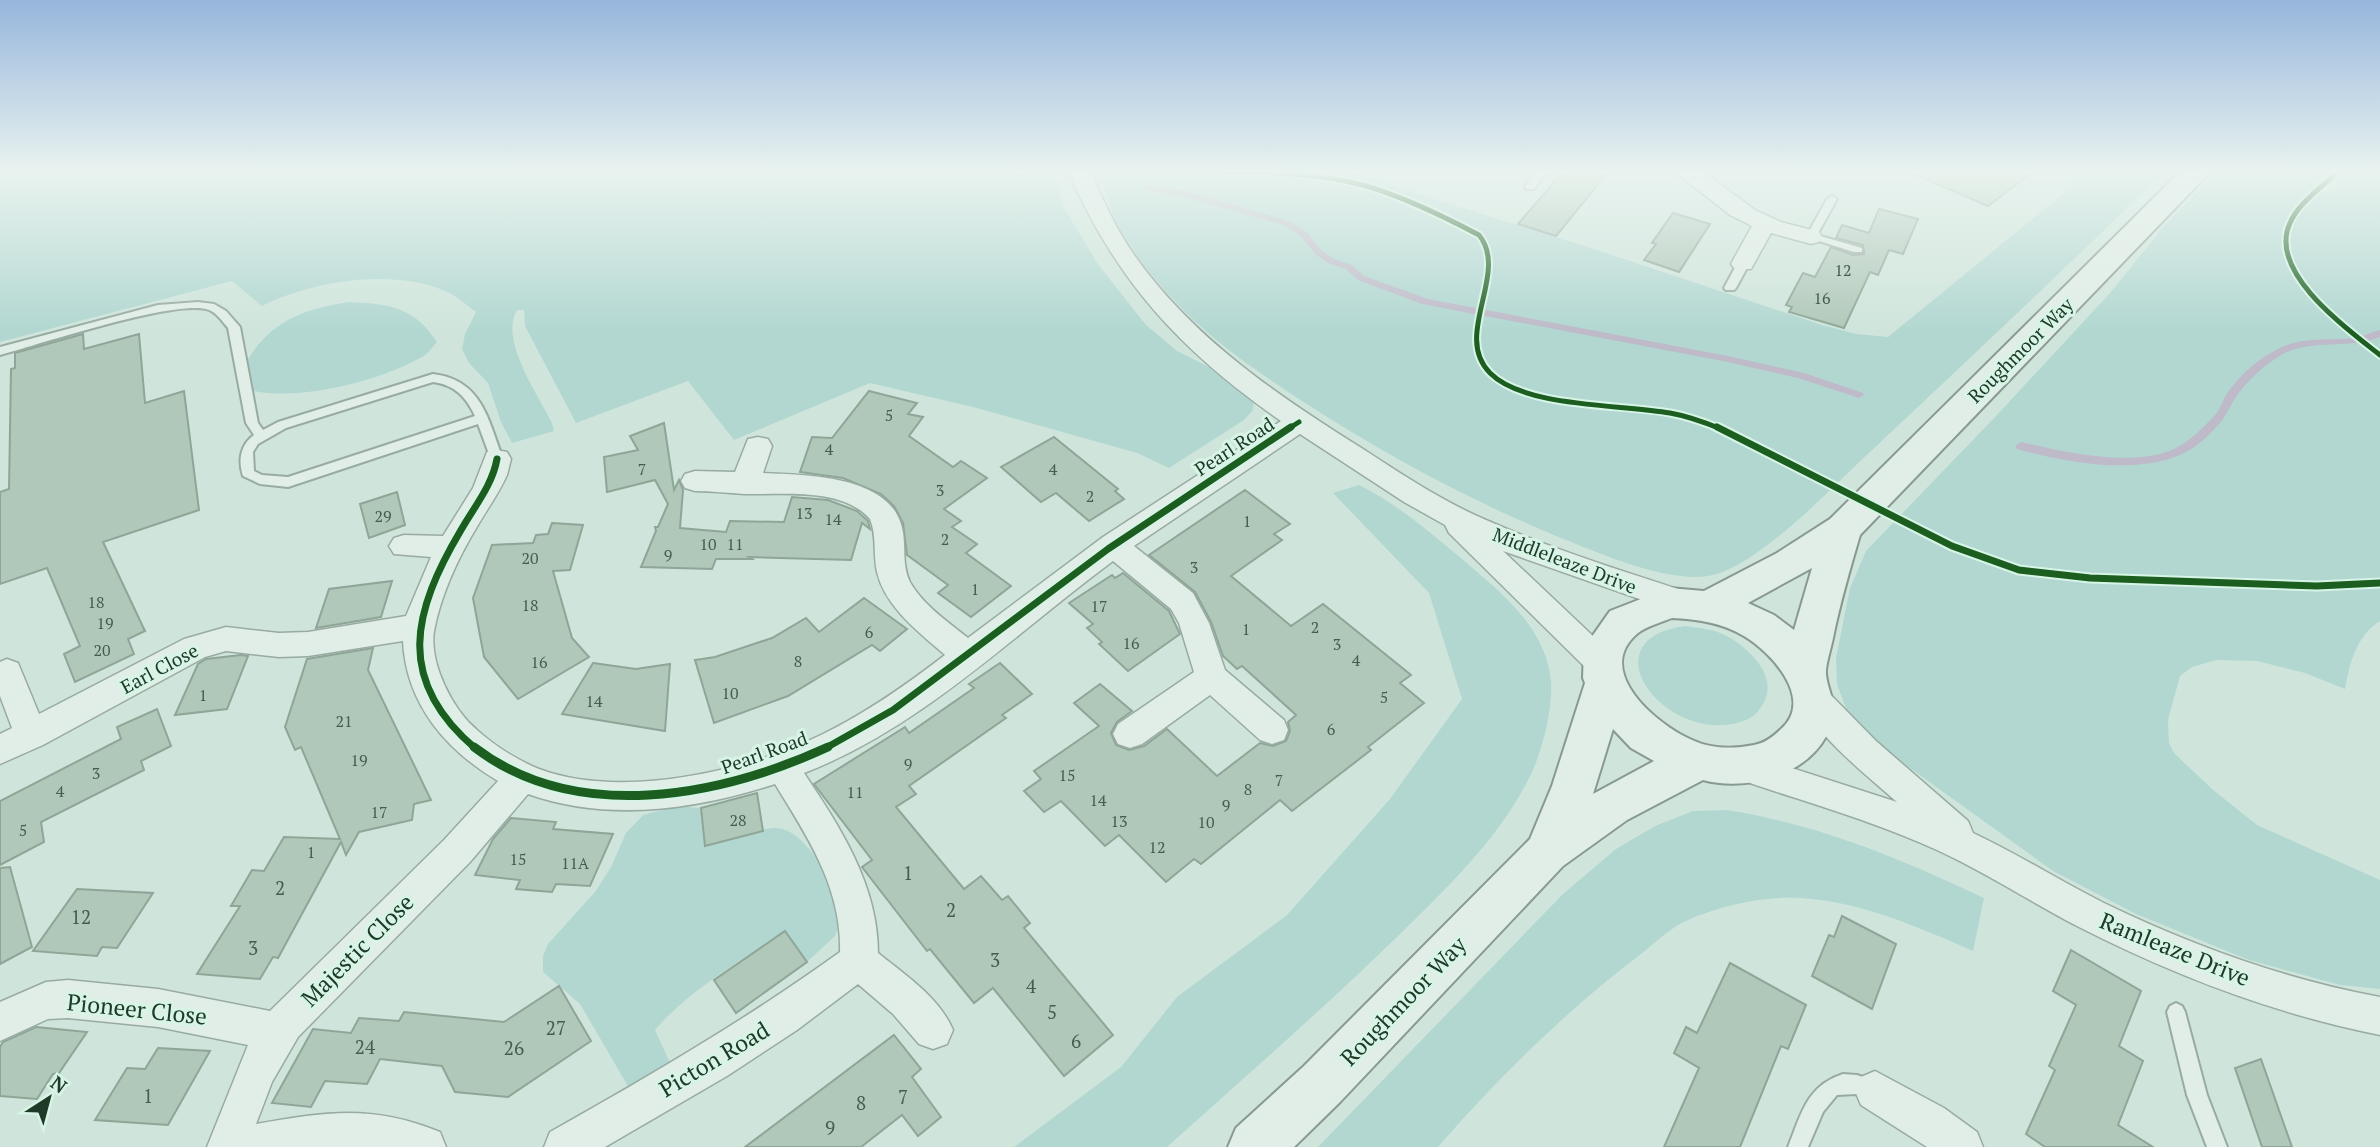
<svg xmlns="http://www.w3.org/2000/svg" width="2380" height="1147" viewBox="0 0 2380 1147" font-family="'PT Serif',serif">
	<rect width="100%" height="100%" fill="#cfe5db"/>
	<g fill="#b2d7d1">
		<path d="M0,171H1055L1063,206L1097,263L1146,325L1177,351L1229,377L1254,399L1253,410L1244,420L1169,468L1137,453L973,407L870,383L734,440L688,381L576,423L525,326L524,310H517C499,340 538,394 552,423L554,431L512,443L501,422L488,383L469,363L462,349L465,334L476,312C466,305 456,295 445,291C392,268 312,281 262,306L232,281L0,342Z"/>
		<path d="M1101,171H1346L1597,250L1822,325L1856,334L1888,337L2073,186L2084,171H2165C2068,266 1969,359 1870,452C1830,489 1770,554 1720,573C1683,587 1616,560 1581,546C1484,508 1392,459 1305,403C1258,372 1208,339 1170,296C1150,274 1126,245 1114,217C1108,203 1105,186 1101,171Z"/>
		<path d="M2218,171H2327L2303,201L2335,188L2347,171H2380V621C2356,636 2350,663 2345,689L2305,673L2257,661L2216,660L2192,667L2180,676L2168,720L2169,743L2174,753L2212,789L2257,825L2380,880V989L2340,985L2249,960L2136,914L2053,871L1871,740L1850,720L1837,684L1836,658L1850,588L1866,551L1997,415L2110,293L2165,225Z"/>
		<path d="M349,302C389,304 413,306 437,342C432,347 428,354 422,357C378,382 291,404 243,388L238,377C263,326 295,310 349,302Z"/>
		<path d="M1359,485C1398,504 1429,532 1462,559C1499,591 1542,624 1550,674C1555,700 1543,749 1532,772C1502,836 1447,888 1398,936C1323,1009 1245,1077 1167,1147H1014L1121,1067L1177,997L1287,915L1390,799L1462,699L1429,593L1333,493Z"/>
		<path d="M1685,626C1700,628 1714,629 1727,636C1747,647 1777,674 1765,700C1761,709 1754,718 1743,721C1669,748 1583,640 1685,626Z"/>
		<path d="M678,806L701,808L705,846C722,842 759,828 775,828C808,828 835,889 844,915L835,936L807,962L784,931C743,960 687,991 655,1030L671,1065L632,1093L580,1004L543,972V956L548,944L595,892L611,867L626,833L643,815Z"/>
		<path d="M1727,810C1821,825 1899,858 1984,898L1973,951C1918,927 1862,902 1801,898C1764,896 1722,905 1688,920C1671,927 1655,943 1641,954C1567,1010 1499,1077 1438,1147H1318L1563,894L1616,849L1655,826L1693,811Z"/>
	</g>
	<g fill="none" stroke-linecap="round" stroke-linejoin="round">
		<g fill="#bebac9" fill-rule="evenodd">
			<path d="M1012,171H1036L1043,174C1036,179 1018,176 1012,171Z"/>
			<polygon points="1145,185 1186,191 1289,221 1307,232 1321,250 1334,259 1352,265 1364,276 1428,299 1728,356 1804,373 1863,393 1864,395 1859,398 1798,378 1728,362 1422,304 1358,280 1346,269 1328,263 1315,254 1301,236 1283,225 1185,197 1142,190 1141,188"/>
			<path d="M2380,330V337C2349,350 2311,338 2281,355C2265,365 2249,379 2238,394C2231,403 2228,413 2221,422C2209,435 2197,448 2180,455C2133,475 2065,462 2017,449L2015,446L2021,442C2064,452 2132,468 2174,449C2190,441 2203,428 2215,415C2221,408 2223,399 2228,392C2240,375 2258,359 2276,350C2300,336 2329,341 2355,338C2364,336 2371,332 2380,330Z"/>
		</g>
	</g>
	<g fill="#b0c8b9" stroke="#8ea597" stroke-width="2">
		<polygon points="1564,171 1609,171 1556,236 1518,224"/>
		<polygon points="1907,171 2034,171 1988,206"/>
		<polygon points="1879,209 1918,219 1903,254 1889,250 1878,275 1870,272 1844,328 1789,312 1792,307 1786,305 1803,273 1815,277 1831,247 1853,255 1864,254 1863,245 1836,238 1842,225 1869,233"/>
		<polygon points="1673,213 1710,224 1679,272 1644,260 1656,244 1652,243"/>
		<polygon points="83,334 84,349 139,334 145,403 184,391 199,510 103,542 145,631 128,639 134,654 75,682 64,654 80,646 47,568 0,584 0,492 9,489 11,369 15,368 15,353"/>
		<polygon points="869,391 917,403 908,414 923,417 909,436 953,467 961,461 987,478 944,509 961,521 952,527 977,544 966,553 1011,586 971,617 938,593 948,585 907,555 903,523 894,506 881,494 843,478 800,472 812,437 832,438"/>
		<polygon points="664,423 674,490 679,480 683,490 680,528 726,532 730,521 784,522 792,497 828,500 857,511 868,521 870,529 862,523 851,560 749,557 752,559 716,559 712,569 641,567 656,531 655,527 658,527 668,504 655,480 607,492 604,457 638,450 630,436"/>
		<polygon points="1054,437 1118,489 1115,491 1124,499 1089,521 1056,493 1041,502 1001,467"/>
		<polygon points="1245,490 1290,524 1274,534 1282,540 1231,576 1291,626 1323,604 1411,675 1400,683 1424,703 1368,747 1371,750 1292,811 1280,800 1201,864 1194,859 1166,882 1119,835 1105,846 1061,801 1044,812 1024,791 1041,779 1034,771 1099,726 1074,703 1100,684 1132,711 1117,722 1111,733 1116,745 1129,750 1144,746 1167,729 1217,776 1260,743 1273,746 1286,741 1290,731 1288,722 1296,715 1242,666 1237,669 1223,656 1211,622 1195,592 1149,555"/>
		<polygon points="397,492 405,525 369,538 360,504"/>
		<polygon points="552,523 583,525 570,570 553,571 572,638 589,657 518,699 484,657 473,598 492,545 533,543 536,535 548,534"/>
		<polygon points="1123,573 1169,611 1180,634 1128,671 1099,644 1102,642 1087,628 1093,624 1069,603 1112,575 1115,578"/>
		<polygon points="392,581 381,617 316,628 329,589"/>
		<polygon points="864,598 907,629 880,651 872,645 788,696 714,723 695,660 715,657 772,638 806,618 819,632"/>
		<polygon points="373,648 368,670 431,800 414,804 412,820 359,832 346,855 341,842 278,958 273,957 260,979 197,974 240,906 231,906 252,870 264,871 284,837 340,839 301,747 295,750 285,727 307,659"/>
		<polygon points="241,655 248,656 227,709 175,715 198,664 206,659"/>
		<polygon points="593,663 636,669 670,664 665,731 562,714"/>
		<polygon points="1000,663 1032,694 1002,715 1006,718 909,786 916,794 896,807 964,889 981,876 1002,900 1008,896 1030,923 1024,928 1113,1035 1064,1076 993,988 974,1003 930,949 927,951 862,867 872,860 814,784 905,727 909,733 974,688 969,684"/>
		<polygon points="157,709 171,746 141,761 144,770 41,822 44,842 0,865 0,801 121,739 117,727"/>
		<polygon points="757,793 763,831 705,846 701,808"/>
		<polygon points="511,818 556,822 553,829 613,834 590,886 556,884 552,892 516,889 520,880 475,875 493,839"/>
		<polygon points="10,867 32,947 0,964 0,868"/>
		<polygon points="77,889 153,893 117,948 102,947 97,956 33,951"/>
		<polygon points="1842,916 1896,944 1872,1009 1812,976 1829,935 1834,937"/>
		<polygon points="785,931 807,962 736,1013 714,980"/>
		<polygon points="2071,950 2141,991 2119,1046 2143,1061 2118,1125 2153,1147 2045,1147 2026,1134 2055,1070 2049,1066 2076,1005 2053,991"/>
		<polygon points="1730,963 1806,1005 1788,1049 1781,1046 1740,1147 1664,1147 1699,1068 1674,1053 1686,1027 1697,1033"/>
		<polygon points="559,986 591,1041 508,1097 455,1092 442,1066 380,1059 367,1084 325,1081 311,1107 272,1103 313,1029 351,1033 359,1018 399,1021 404,1012 504,1022"/>
		<polygon points="36,1027 87,1032 59,1073 53,1074 37,1099 0,1096 0,1047 3,1042"/>
		<polygon points="894,1035 921,1069 912,1077 941,1117 918,1136 902,1115 861,1147 745,1147"/>
		<polygon points="158,1048 210,1051 168,1125 95,1120 127,1068 145,1069"/>
		<polygon points="2261,1059 2292,1147 2262,1147 2235,1068"/>
	</g>
	<g fill="none" stroke-linecap="round" stroke-linejoin="round">
		<g stroke="#98aba1" stroke-width="4">
			<g id="service">
				<polygon points="1537,171 1547,171 1534,189 1526,189 1525,187"/>
				<polygon points="1832,196 1837,199 1817,235 1862,248 1862,252 1854,252 1806,237 1827,199"/>
				<polygon points="1743,261 1749,264 1736,288 1734,290 1726,290 1724,288 1737,264"/>
				<path d="M198,302L214,304L226,311L240,327L258,423L263,430L278,422L433,374C482,380 488,419 503,459L502,462H492L478,424L288,487L260,484L243,476C238,461 240,445 254,435L246,423L228,328C222,321 217,313 209,310C178,298 38,345 0,355V347L158,305ZM433,382C455,385 466,397 475,416L288,477L262,475L254,471L253,452L258,444L286,428Z"/>
				<polygon points="2176,1003 2182,1006 2185,1012 2207,1095 2227,1147 2207,1147 2187,1095 2167,1012 2170,1006"/>
				<path d="M1843,1074L1857,1075L1882,1084L1885,1091L1882,1098L1875,1101L1857,1094L1837,1095L1823,1112L1808,1147H1788C1801,1115 1806,1086 1843,1074Z"/>
			</g>
		</g>
		<g stroke="#98aba1" stroke-width="3">
			<g id="minor">
				<path d="M1068,171H1090C1104,202 1117,232 1137,259C1195,340 1280,397 1363,449C1403,475 1442,501 1486,520C1554,550 1625,572 1696,595L1700,603L1696,611L1685,615L1503,551L1612,654L1617,663L1612,672L1601,675L1590,672L1449,533L1445,525L1404,502L1300,434L1134,546L1193,593L1209,623L1225,670L1284,720L1288,730L1284,740L1272,744L1260,740L1210,695L1142,744L1130,748L1118,744L1113,734L1118,724L1194,672L1179,623L1171,609L1113,561C1014,634 921,728 804,773C840,827 878,885 878,953C905,975 939,997 953,1030L947,1044L933,1049L919,1044L893,1014L858,984L797,1030L727,1076L605,1147H544L550,1132C650,1076 747,1019 840,952C842,888 807,836 775,784C696,810 607,822 528,794L470,862L298,1037L272,1082L256,1124C325,1112 372,1104 440,1132L446,1147H207L248,1045L158,1027L68,1018L48,1019L0,1041V1002L46,982L68,980L158,989L270,1011L444,840L498,781C446,750 406,704 403,641L308,656L279,657L226,651L205,657L43,745L0,764V734L12,728L0,696V662L7,659L18,663L39,714L184,639L226,627L279,633L308,632L406,616L431,557L394,554L389,546L394,538L404,535L443,536L473,488L487,452L497,450L507,452L511,459L507,475C499,493 488,508 478,525C458,558 441,594 434,631C429,664 453,710 477,730C495,746 517,760 539,769C622,800 746,771 821,735C865,714 906,685 945,655C920,633 885,607 877,572C873,555 877,536 870,519C842,487 783,495 744,494C728,493 711,491 695,491L685,488L681,481L685,474L695,471L735,472L748,439L758,437L768,439L772,446L763,473C805,475 886,475 901,524C907,542 901,564 910,582C923,605 948,622 968,638L1103,537L1281,421C1182,352 1117,283 1068,171Z"/>
				<polygon points="1674,171 1702,171 1755,210 1781,222 1819,232 1822,237 1819,242 1811,244 1771,233 1751,269 1735,269 1731,264 1752,226 1730,215"/>
				<path d="M1814,685L1825,689L1876,741L1968,821L1973,833C2018,854 2060,881 2104,903C2193,946 2283,979 2380,997V1035C2274,1014 2173,975 2077,926C2029,901 1985,872 1937,850C1869,819 1797,800 1727,775L1722,765L1727,755L1739,751L1897,802C1865,774 1817,736 1798,698L1803,689Z"/>
				<polygon points="1875,1071 1944,1108 1977,1132 1983,1147 1927,1147 1861,1105 1855,1091 1861,1077"/>
			</g>
		</g>
		<g stroke="#889a90" stroke-width="4">
			<path id="secondary" d="M2181,171H2211L1860,535C1850,569 1840,603 1833,638C1831,648 1827,660 1826,670C1825,685 1836,699 1833,717C1822,772 1751,793 1703,780L1627,820L1563,866L1340,1102L1294,1147H1228L1236,1128L1304,1066L1530,839L1552,786L1585,683L1583,678L1584,648L1610,611L1669,588L1704,591L1777,553L1830,519ZM1812,568L1794,630L1774,615L1748,603ZM1672,618C1698,619 1722,623 1744,636C1771,652 1815,699 1781,729C1773,737 1765,743 1754,745C1734,749 1711,749 1692,740C1657,725 1592,671 1638,633C1647,626 1662,622 1672,618ZM1613,729L1631,748L1654,761L1593,794Z"/>
		</g>
		<use href="#service" fill="#e1ede7" fill-rule="evenodd"/>
		<use href="#minor" fill="#e1ede7" fill-rule="evenodd"/>
		<use href="#secondary" fill="#e1ede7" fill-rule="evenodd"/>
		<g stroke="#d7f5e7" stroke-width="9">
			<g id="cycleway-far2">
				<path d="M1190,171C1243,172 1298,171 1350,182C1390,190 1443,216 1479,235C1510,273 1452,335 1490,373C1525,408 1621,404 1670,413C1687,416 1704,422 1721,429"/>
				<path d="M2338,171C2323,187 2299,202 2290,223C2267,272 2348,330 2380,355"/>
				<polyline points="1288,429 1299,422"/>
			</g>
		</g>
		<g stroke="#d7f5e7" stroke-width="11">
			<g id="cycleway-far1">
				<polyline points="1717,427 1952,546 2019,570 2090,578 2317,586 2380,583"/>
				<path d="M476,749C394,680 413,611 461,530C474,507 492,486 497,459"/>
				<polyline points="824,749 893,710 1108,549 1291,427"/>
			</g>
		</g>
		<g stroke="#d7f5e7" stroke-width="13">
			<path id="cycleway" d="M474,747C576,825 719,797 828,747"/>
		</g>
		<use href="#cycleway-far2" stroke="#1b5e20" stroke-width="5"/>
		<use href="#cycleway-far1" stroke="#1b5e20" stroke-width="7"/>
		<use href="#cycleway" stroke="#1b5e20" stroke-width="9"/>
	</g>
	<linearGradient id="sky" x2="0" y2="1"><stop stop-color="#97b6dc"/><stop offset="0.52" stop-color="#e9f3ef"/><stop offset="1" stop-color="#e9f3ef" stop-opacity="0"/></linearGradient>
	<rect width="2380" height="331" fill="url(#sky)"/>
	<g text-anchor="middle" dominant-baseline="central" stroke-width="6" stroke-linejoin="round" paint-order="stroke">
		<g font-size="16" fill="#445e4c">
			<text x="1843" y="270">12</text>
			<text x="1822" y="298">16</text>
			<text x="889" y="415">5</text>
			<text x="829" y="449">4</text>
			<text x="642" y="469">7</text>
			<text x="1053" y="469">4</text>
			<text x="940" y="490">3</text>
			<text x="1090" y="496">2</text>
			<text x="804" y="513">13</text>
			<text x="383" y="516">29</text>
			<text x="833" y="519">14</text>
			<text x="1247" y="521">1</text>
			<text x="945" y="539">2</text>
			<text x="708" y="544">10</text>
			<text x="735" y="544">11</text>
			<text x="668" y="555">9</text>
			<text x="530" y="558">20</text>
			<text x="1194" y="567">3</text>
			<text x="975" y="589">1</text>
			<text x="96" y="602">18</text>
			<text x="530" y="605">18</text>
			<text x="1099" y="606">17</text>
			<text x="105" y="623">19</text>
			<text x="1315" y="627">2</text>
			<text x="1246" y="629">1</text>
			<text x="869" y="632">6</text>
			<text x="1131" y="643">16</text>
			<text x="1337" y="644">3</text>
			<text x="102" y="650">20</text>
			<text x="1356" y="660">4</text>
			<text x="798" y="661">8</text>
			<text x="539" y="662">16</text>
			<text x="730" y="693">10</text>
			<text x="203" y="695">1</text>
			<text x="1384" y="697">5</text>
			<text x="594" y="701">14</text>
			<text x="344" y="721">21</text>
			<text x="1331" y="729">6</text>
			<text x="359" y="760">19</text>
			<text x="908" y="764">9</text>
			<text x="96" y="773">3</text>
			<text x="1067" y="775">15</text>
			<text x="1279" y="780">7</text>
			<text x="1248" y="789">8</text>
			<text x="60" y="791">4</text>
			<text x="855" y="792">11</text>
			<text x="1098" y="800">14</text>
			<text x="1226" y="805">9</text>
			<text x="379" y="812">17</text>
			<text x="738" y="820">28</text>
			<text x="1119" y="821">13</text>
			<text x="1206" y="822">10</text>
			<text x="23" y="830">5</text>
			<text x="1157" y="847">12</text>
			<text x="311" y="852">1</text>
			<text x="518" y="859">15</text>
			<text x="575" y="863">11A</text>
		</g>
		<g font-size="19" fill="#203a28" stroke="#d7f5e7">
			<text transform="translate(2020 350) rotate(-45)">Roughmoor Way</text>
			<text transform="translate(1234 446) rotate(-33)">Pearl Road</text>
			<text transform="translate(1565 560) rotate(21)">Middleleaze Drive</text>
			<text transform="translate(159 668) rotate(-28)">Earl Close</text>
			<text transform="translate(764 752) rotate(-20)">Pearl Road</text>
		</g>
		<g font-size="19" fill="#445e4c">
			<text x="908" y="872">1</text>
			<text x="280" y="887">2</text>
			<text x="951" y="909">2</text>
			<text x="81" y="916">12</text>
			<text x="253" y="947">3</text>
			<text x="995" y="959">3</text>
			<text x="1031" y="985">4</text>
			<text x="1052" y="1011">5</text>
			<text x="556" y="1027">27</text>
			<text x="1076" y="1040">6</text>
			<text x="365" y="1046">24</text>
			<text x="514" y="1047">26</text>
			<text x="148" y="1095">1</text>
			<text x="903" y="1096">7</text>
			<text x="861" y="1102">8</text>
			<text x="830" y="1127">9</text>
		</g>
		<g font-size="23" fill="#203a28" stroke="#d7f5e7">
			<text transform="translate(2175 949) rotate(22)">Ramleaze Drive</text>
			<text transform="translate(357 950) rotate(-45)">Majestic Close</text>
			<text transform="translate(1403 1001) rotate(-46)">Roughmoor Way</text>
			<text transform="translate(137 1009) rotate(6)">Pioneer Close</text>
			<text transform="translate(714 1059) rotate(-31)">Picton Road</text>
		</g>
	</g>
	<g transform="translate(49 1098) rotate(36)" stroke="#d7f5e7" stroke-width="5" paint-order="stroke">
	<path d="M0-5L12 26L0 18L-12 26Z" fill="#203a28"/>
	<text y="-10" font-size="19" font-weight="bold" text-anchor="middle" fill="#203a28">N</text>
	</g>
</svg>
